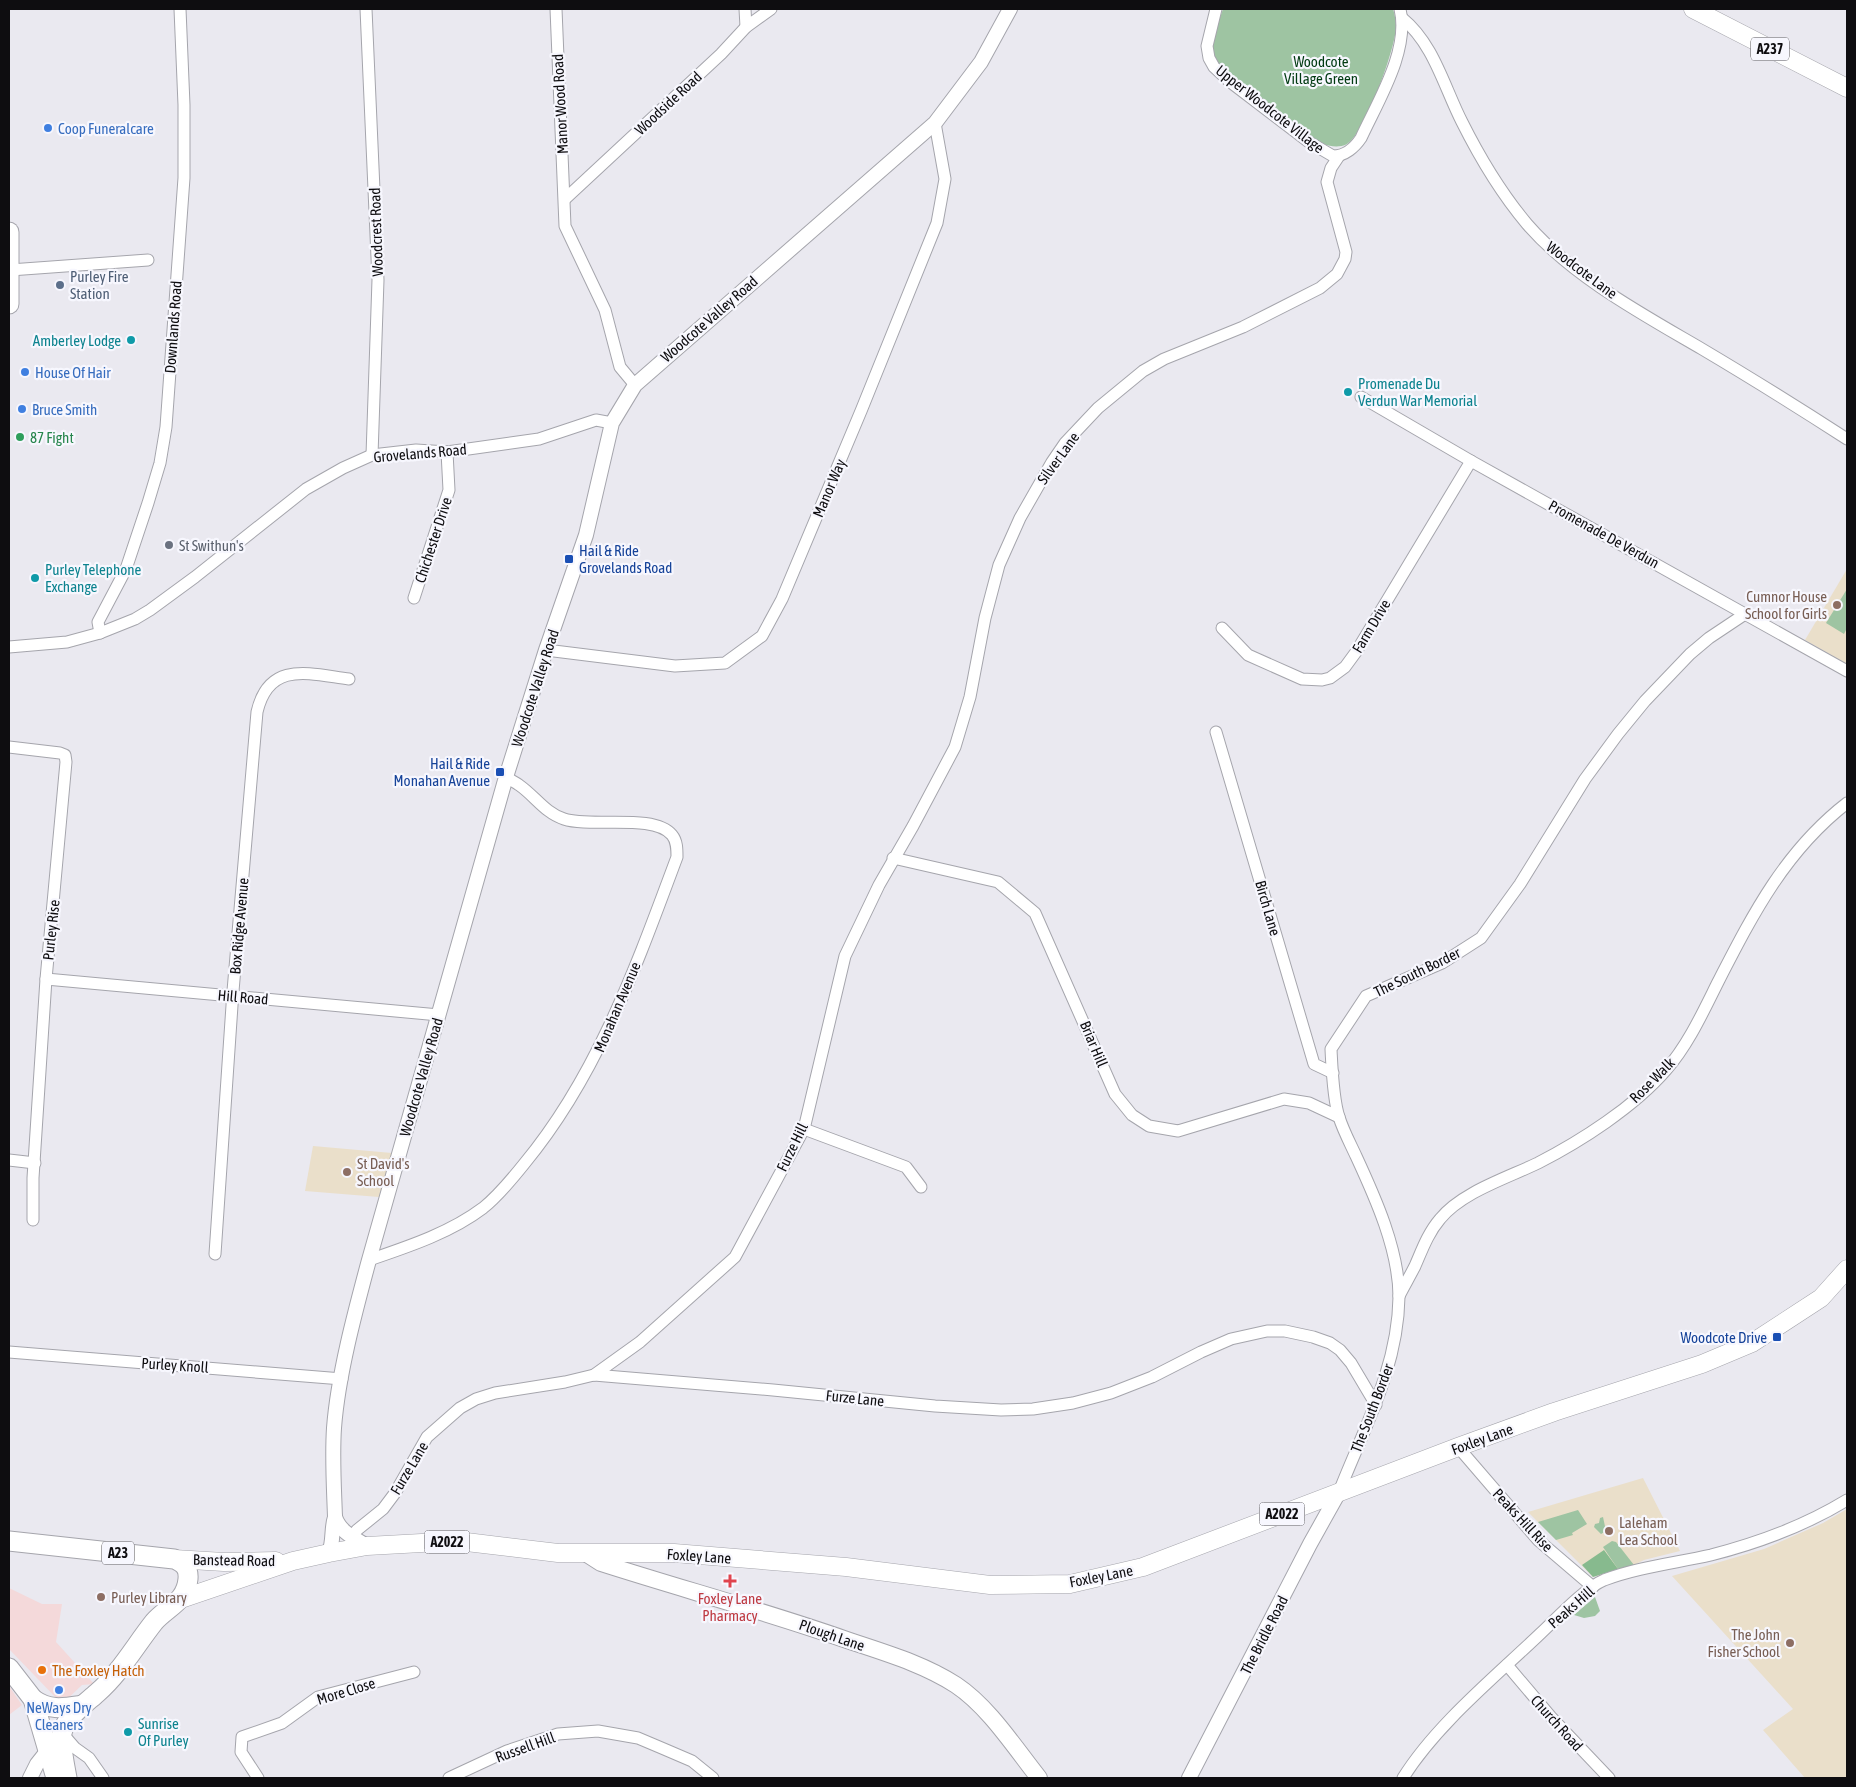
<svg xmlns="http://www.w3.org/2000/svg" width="1856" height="1787" viewBox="0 0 1856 1787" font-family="'Asap Condensed',sans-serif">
	<rect width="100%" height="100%" fill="#eae9f0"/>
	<g fill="#f4d9da">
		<polygon points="9,1588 42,1604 62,1604 56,1642 94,1684 82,1685 62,1704 9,1649"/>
		<polygon points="9,1686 22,1705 9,1715"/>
	</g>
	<g fill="#eadfca">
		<polygon points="1847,569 1847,664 1805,640"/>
		<polygon points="313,1146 392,1153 379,1197 305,1191"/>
		<polygon points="1643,1478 1680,1551 1644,1560 1634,1565 1593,1577 1528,1512"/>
		<polygon points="1847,1509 1847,1778 1805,1778 1763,1730 1793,1709 1672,1576 1764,1549 1823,1523"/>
	</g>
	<g fill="#9ec4a2">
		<path d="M1223,9H1393C1395,15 1396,21 1396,28C1395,49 1365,134 1347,144C1335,150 1322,144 1311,138L1226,72C1222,69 1218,65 1215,60C1208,45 1218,24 1223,9Z"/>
		<polygon points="1847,589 1847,628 1844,634 1826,623"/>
		<polygon points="1578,1510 1587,1524 1572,1533 1573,1535 1556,1540 1538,1522"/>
		<polygon points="1603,1517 1606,1531 1601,1534 1594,1527 1595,1524 1599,1523 1600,1518"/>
		<polygon points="1612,1541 1616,1542 1634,1565 1618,1569 1603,1547"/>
		<polygon points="1595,1597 1600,1611 1595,1616 1584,1618 1574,1615"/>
	</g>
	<polygon fill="#87ba8e" points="1604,1550 1618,1569 1593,1577 1582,1565"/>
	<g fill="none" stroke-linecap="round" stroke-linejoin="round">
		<g stroke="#a5a5ac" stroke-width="13">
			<g id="minor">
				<polyline points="366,9 378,280 372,455"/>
				<polyline points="556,9 565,226 605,310 620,367 635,385"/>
				<polyline points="745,9 746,27"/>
				<path d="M1216,9L1207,46L1209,58L1214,67L1229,81L1309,142L1333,156C1345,156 1355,147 1361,138C1378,101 1410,50 1400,9"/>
				<path d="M1402,18C1434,44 1444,87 1462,122C1480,158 1501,193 1527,224C1573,277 1642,314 1702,349C1751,378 1799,408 1847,439"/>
				<polyline points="565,199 721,54 746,27 771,9"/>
				<polyline points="10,270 148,260"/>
				<polyline points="1361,397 1471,461 1847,671"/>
				<polyline points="414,598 449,490 447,452"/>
				<polyline points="1222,628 1248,655 1302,679 1322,680 1330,678 1345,667 1356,652 1471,461"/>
				<polyline points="100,633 98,622 126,569 148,503 160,463 166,427 184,178 184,105 180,9"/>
				<polyline points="9,647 67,642 100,633 135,619 150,610 195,577 306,489 343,468 372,455 416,450 447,452 539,439 596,420 612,423"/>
				<polyline points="546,650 675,666 725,663 762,636 782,599 861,411 937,223 945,179 935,123"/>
				<polyline points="1216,732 1314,1064 1333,1073"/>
				<polyline points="9,747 60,753 65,755 66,762 46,979 33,1178 33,1220"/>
				<polyline points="893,858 998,882 1035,913 1115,1094 1132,1115 1149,1126 1178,1131 1284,1099 1309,1103 1339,1117"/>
				<polyline points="46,979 439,1015"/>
				<polyline points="804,1129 906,1167 921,1187"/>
				<polyline points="9,1160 35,1163"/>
				<path d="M215,1254L233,991L257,712C269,660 310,674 349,679"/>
				<path d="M369,1260C407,1247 450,1233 483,1208C498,1196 512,1179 524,1164C598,1075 637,964 677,857C677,849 677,841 672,835C654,813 591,828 564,819C545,813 535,796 519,785C515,782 510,780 506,777"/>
				<path d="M1399,1296C1404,1286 1410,1276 1415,1266C1422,1250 1428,1233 1440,1219C1462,1192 1507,1178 1538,1163C1581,1141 1634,1107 1666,1070C1688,1045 1703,1012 1718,982C1753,914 1785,851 1847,803"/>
				<polyline points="9,1352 342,1379"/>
				<polyline points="594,1375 640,1342 735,1257 804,1129 845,956 879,885 913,826 955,747 970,697 985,618 999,565 1020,518 1052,462 1065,443 1098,408 1143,371 1164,359 1243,327 1320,288 1337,274 1345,259 1346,252 1327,182 1331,168 1339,156"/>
				<polyline points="1458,1447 1538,1540 1593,1587"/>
				<path d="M1339,1492C1364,1428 1398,1368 1399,1297C1399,1250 1375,1197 1356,1156C1350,1143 1343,1130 1339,1117C1333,1099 1332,1069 1331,1049L1366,996L1442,963L1481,938L1520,884L1585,779L1618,734L1645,701L1690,654L1709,638L1745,614"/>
				<polyline points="352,1536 357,1530 383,1509 395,1493 427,1437 460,1408 476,1399 495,1393 565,1382 594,1375 773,1390 935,1406 1001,1410 1033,1409 1073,1403 1111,1393 1152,1377 1201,1352 1231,1339 1267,1331 1285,1331 1313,1337 1330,1343 1340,1350 1351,1363 1376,1405"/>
				<polyline points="1507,1665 1551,1717 1609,1778"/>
				<polyline points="62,1733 75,1748 89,1758 103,1778"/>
				<polyline points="258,1778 241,1752 242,1737 282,1723 318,1697 414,1672"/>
				<polyline points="449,1778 507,1751 558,1734 598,1731 638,1738 664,1749 692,1761 713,1778"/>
				<path d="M1403,1778C1436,1725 1495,1677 1541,1633C1557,1618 1585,1588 1604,1580C1638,1567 1676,1563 1711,1555C1758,1543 1806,1525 1847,1500"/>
			</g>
		</g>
		<g stroke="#a5a5ac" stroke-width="16">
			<g id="tertiary">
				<path d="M367,1546C354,1538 340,1532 335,1517C334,1487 332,1458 334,1428C338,1375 355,1312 369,1260L506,777L546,650L586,535L612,423L635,385L935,123L981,62L1010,9"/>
				<path d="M329,1553C334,1541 331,1529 335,1517"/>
				<polyline points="30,1778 37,1764 52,1745"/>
				<polyline points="1189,1778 1310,1544 1339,1492"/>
			</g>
		</g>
		<g stroke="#a5a5ac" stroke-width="18">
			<path id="secondary" d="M587,1554L601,1563C682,1589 764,1611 844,1639C882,1652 922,1663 956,1685C989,1707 1015,1748 1039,1778"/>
		</g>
		<g stroke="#a5a5ac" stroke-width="19">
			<g id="primary">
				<polyline points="1693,9 1847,88"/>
				<polyline points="174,1559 224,1562 276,1561"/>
				<polyline points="181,1599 293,1561 329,1553 367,1546 458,1541 558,1553 674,1553 846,1567 990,1585 1070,1584 1143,1567 1458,1447 1554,1412 1702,1364 1752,1343 1821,1298 1847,1269"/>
			</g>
		</g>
		<g stroke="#a5a5ac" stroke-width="21">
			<g id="trunk">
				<polyline points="9,232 9,304"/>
				<path d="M9,1541L174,1559C184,1563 189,1568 188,1579C186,1602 167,1607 154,1622C135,1646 120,1673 97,1693C86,1703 65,1718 62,1733C60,1744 65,1767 67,1778"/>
				<polyline points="9,1668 33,1699 56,1778"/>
				<path d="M33,1699C50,1711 63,1708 83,1705"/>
			</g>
		</g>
		<use href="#minor" stroke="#fff" stroke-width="11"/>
		<use href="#tertiary" stroke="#fff" stroke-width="14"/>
		<use href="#secondary" stroke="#fff" stroke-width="16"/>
		<use href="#primary" stroke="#fff" stroke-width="18"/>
		<use href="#trunk" stroke="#fff" stroke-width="19"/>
	</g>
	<g fill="#3f7fe0" stroke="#f7f7fe" stroke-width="2">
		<circle cx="48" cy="128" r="5"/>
		<circle cx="25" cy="372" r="5"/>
		<circle cx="22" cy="409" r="5"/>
		<circle cx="59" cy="1690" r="5"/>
	</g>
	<circle fill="#5c6f8a" stroke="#f7f7fe" stroke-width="2" cx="60" cy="285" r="5"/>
	<g fill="#0f9aa8" stroke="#f7f7fe" stroke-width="2">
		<circle cx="131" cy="340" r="5"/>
		<circle cx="1348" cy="392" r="5"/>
		<circle cx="35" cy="578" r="5"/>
		<circle cx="128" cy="1732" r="5"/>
	</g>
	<circle fill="#2e9e5b" stroke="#f7f7fe" stroke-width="2" cx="20" cy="437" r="5"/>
	<circle fill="#6b7280" stroke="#f7f7fe" stroke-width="2" cx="169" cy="545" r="5"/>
	<g fill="#1a4fb4" stroke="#f7f7fe" stroke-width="2">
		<rect x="564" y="554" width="10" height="10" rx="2.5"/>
		<rect x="495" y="767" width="10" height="10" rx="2.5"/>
		<rect x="1772" y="1332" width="10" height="10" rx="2.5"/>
	</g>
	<g fill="#8d6e63" stroke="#f7f7fe" stroke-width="2">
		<circle cx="1837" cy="605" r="5"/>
		<circle cx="347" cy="1172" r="5"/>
		<circle cx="1609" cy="1531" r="5"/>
		<circle cx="101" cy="1597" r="5"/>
		<circle cx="1790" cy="1643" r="5"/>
	</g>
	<path fill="#e0444e" stroke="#f7f7fe" stroke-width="2" d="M727.5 1573.5h5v5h5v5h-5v5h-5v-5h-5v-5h5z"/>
	<circle fill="#e8710a" stroke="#f7f7fe" stroke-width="2" cx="42" cy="1670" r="5"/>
	<g text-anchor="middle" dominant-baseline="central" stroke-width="4.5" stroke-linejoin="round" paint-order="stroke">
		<g fill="#f7f7fe" stroke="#545357" stroke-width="1">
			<rect x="1751" y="37.5" width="38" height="23" rx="4"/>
			<rect x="1259.5" y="1502.5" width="45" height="23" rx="4"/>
			<rect x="424.5" y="1530.5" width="45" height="23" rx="4"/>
			<rect x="102" y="1541.5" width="32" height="23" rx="4"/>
		</g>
		<g font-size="14" font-weight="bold" fill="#0e0d10">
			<text x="1770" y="49">A237</text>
			<text x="1282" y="1514">A2022</text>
			<text x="447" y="1542">A2022</text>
			<text x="118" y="1553">A23</text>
		</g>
		<g font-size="15" fill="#003a11" stroke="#f7f7fe">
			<text x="1321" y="61">Woodcote<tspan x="1321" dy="17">Village Green</tspan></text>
		</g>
		<g font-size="15" fill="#0e0d10" stroke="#f7f7fe">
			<text transform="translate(668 103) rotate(-43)">Woodside Road</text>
			<text transform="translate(560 104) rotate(-93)">Manor Wood Road</text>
			<text transform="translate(1270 109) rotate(38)">Upper Woodcote Village</text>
			<text transform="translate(376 232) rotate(-92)">Woodcrest Road</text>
			<text transform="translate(1582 270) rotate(37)">Woodcote Lane</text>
			<text transform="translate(709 319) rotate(-41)">Woodcote Valley Road</text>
			<text transform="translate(173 327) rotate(-86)">Downlands Road</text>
			<text transform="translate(420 453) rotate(-5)">Grovelands Road</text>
			<text transform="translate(1058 458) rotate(-54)">Silver Lane</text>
			<text transform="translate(829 488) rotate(-67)">Manor Way</text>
			<text transform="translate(1604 534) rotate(29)">Promenade De Verdun</text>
			<text transform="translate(433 540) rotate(-72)">Chichester Drive</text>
			<text transform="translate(1371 626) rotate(-59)">Farm Drive</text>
			<text transform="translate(535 688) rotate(-72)">Woodcote Valley Road</text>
			<text transform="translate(1268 908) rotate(74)">Birch Lane</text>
			<text transform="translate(239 926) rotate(-85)">Box Ridge Avenue</text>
			<text transform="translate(51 930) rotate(-84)">Purley Rise</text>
			<text transform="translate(1417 972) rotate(-26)">The South Border</text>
			<text transform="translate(243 997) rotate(5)">Hill Road</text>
			<text transform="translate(617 1007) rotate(-67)">Monahan Avenue</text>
			<text transform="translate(1094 1044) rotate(67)">Briar Hill</text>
			<text transform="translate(421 1077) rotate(-74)">Woodcote Valley Road</text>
			<text transform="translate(1652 1080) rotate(-45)">Rose Walk</text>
			<text transform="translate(792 1147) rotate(-64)">Furze Hill</text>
			<text transform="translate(175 1365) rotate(4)">Purley Knoll</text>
			<text transform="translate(855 1398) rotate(6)">Furze Lane</text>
			<text transform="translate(1372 1408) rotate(-69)">The South Border</text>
			<text transform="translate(1482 1439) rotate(-20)">Foxley Lane</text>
			<text transform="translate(409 1468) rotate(-59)">Furze Lane</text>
			<text transform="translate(1523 1520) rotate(47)">Peaks Hill Rise</text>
			<text transform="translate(699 1556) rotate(4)">Foxley Lane</text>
			<text transform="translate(234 1560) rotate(1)">Banstead Road</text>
			<text transform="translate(1101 1576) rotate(-11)">Foxley Lane</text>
			<text transform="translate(1571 1607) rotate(-41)">Peaks Hill</text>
			<text transform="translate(832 1635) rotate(19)">Plough Lane</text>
			<text transform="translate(1264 1635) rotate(-63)">The Bridle Road</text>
			<text transform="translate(346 1691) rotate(-17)">More Close</text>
			<text transform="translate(1557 1723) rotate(48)">Church Road</text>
			<text transform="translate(525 1747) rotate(-20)">Russell Hill</text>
		</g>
		<g font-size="15" fill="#366cbe" stroke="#f7f7fe" text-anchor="start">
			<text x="58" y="128">Coop Funeralcare</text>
			<text x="35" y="372">House Of Hair</text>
			<text x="32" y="409">Bruce Smith</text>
			<text x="59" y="1707" text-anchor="middle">NeWays Dry<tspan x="59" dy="17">Cleaners</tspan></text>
		</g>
		<g font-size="15" fill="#4e5e75" stroke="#f7f7fe" text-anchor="start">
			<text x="70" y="276">Purley Fire<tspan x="70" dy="17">Station</tspan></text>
		</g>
		<g font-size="15" fill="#0d838f" stroke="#f7f7fe" text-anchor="start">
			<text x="121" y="340" text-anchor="end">Amberley Lodge</text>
			<text x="1358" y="383">Promenade Du<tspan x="1358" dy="17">Verdun War Memorial</tspan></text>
			<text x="45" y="569">Purley Telephone<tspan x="45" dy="17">Exchange</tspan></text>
			<text x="138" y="1723">Sunrise<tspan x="138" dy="17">Of Purley</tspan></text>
		</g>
		<g font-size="15" fill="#27864d" stroke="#f7f7fe" text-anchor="start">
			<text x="30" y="437">87 Fight</text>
		</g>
		<g font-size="15" fill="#5b616d" stroke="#f7f7fe" text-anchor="start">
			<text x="179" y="545">St Swithun's</text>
		</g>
		<g font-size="15" fill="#164399" stroke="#f7f7fe" text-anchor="end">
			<text x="579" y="550" text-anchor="start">Hail &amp; Ride<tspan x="579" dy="17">Grovelands Road</tspan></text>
			<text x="490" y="763">Hail &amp; Ride<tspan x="490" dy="17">Monahan Avenue</tspan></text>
			<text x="1767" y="1337">Woodcote Drive</text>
		</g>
		<g font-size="15" fill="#785e54" stroke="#f7f7fe" text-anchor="start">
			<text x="1827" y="596" text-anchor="end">Cumnor House<tspan x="1827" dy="17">School for Girls</tspan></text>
			<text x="357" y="1163">St David's<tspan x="357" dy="17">School</tspan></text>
			<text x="1619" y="1522">Laleham<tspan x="1619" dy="17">Lea School</tspan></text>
			<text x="111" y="1597">Purley Library</text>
			<text x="1780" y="1634" text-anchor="end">The John<tspan x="1780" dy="17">Fisher School</tspan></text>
		</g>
		<g font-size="15" fill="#be3a42" stroke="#f7f7fe">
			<text x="730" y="1598">Foxley Lane<tspan x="730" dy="17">Pharmacy</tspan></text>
		</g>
		<g font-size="15" fill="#c56008" stroke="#f7f7fe" text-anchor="start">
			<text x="52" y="1670">The Foxley Hatch</text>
		</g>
	</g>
	<rect width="1856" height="1787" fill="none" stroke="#0e0d10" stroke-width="20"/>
</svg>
